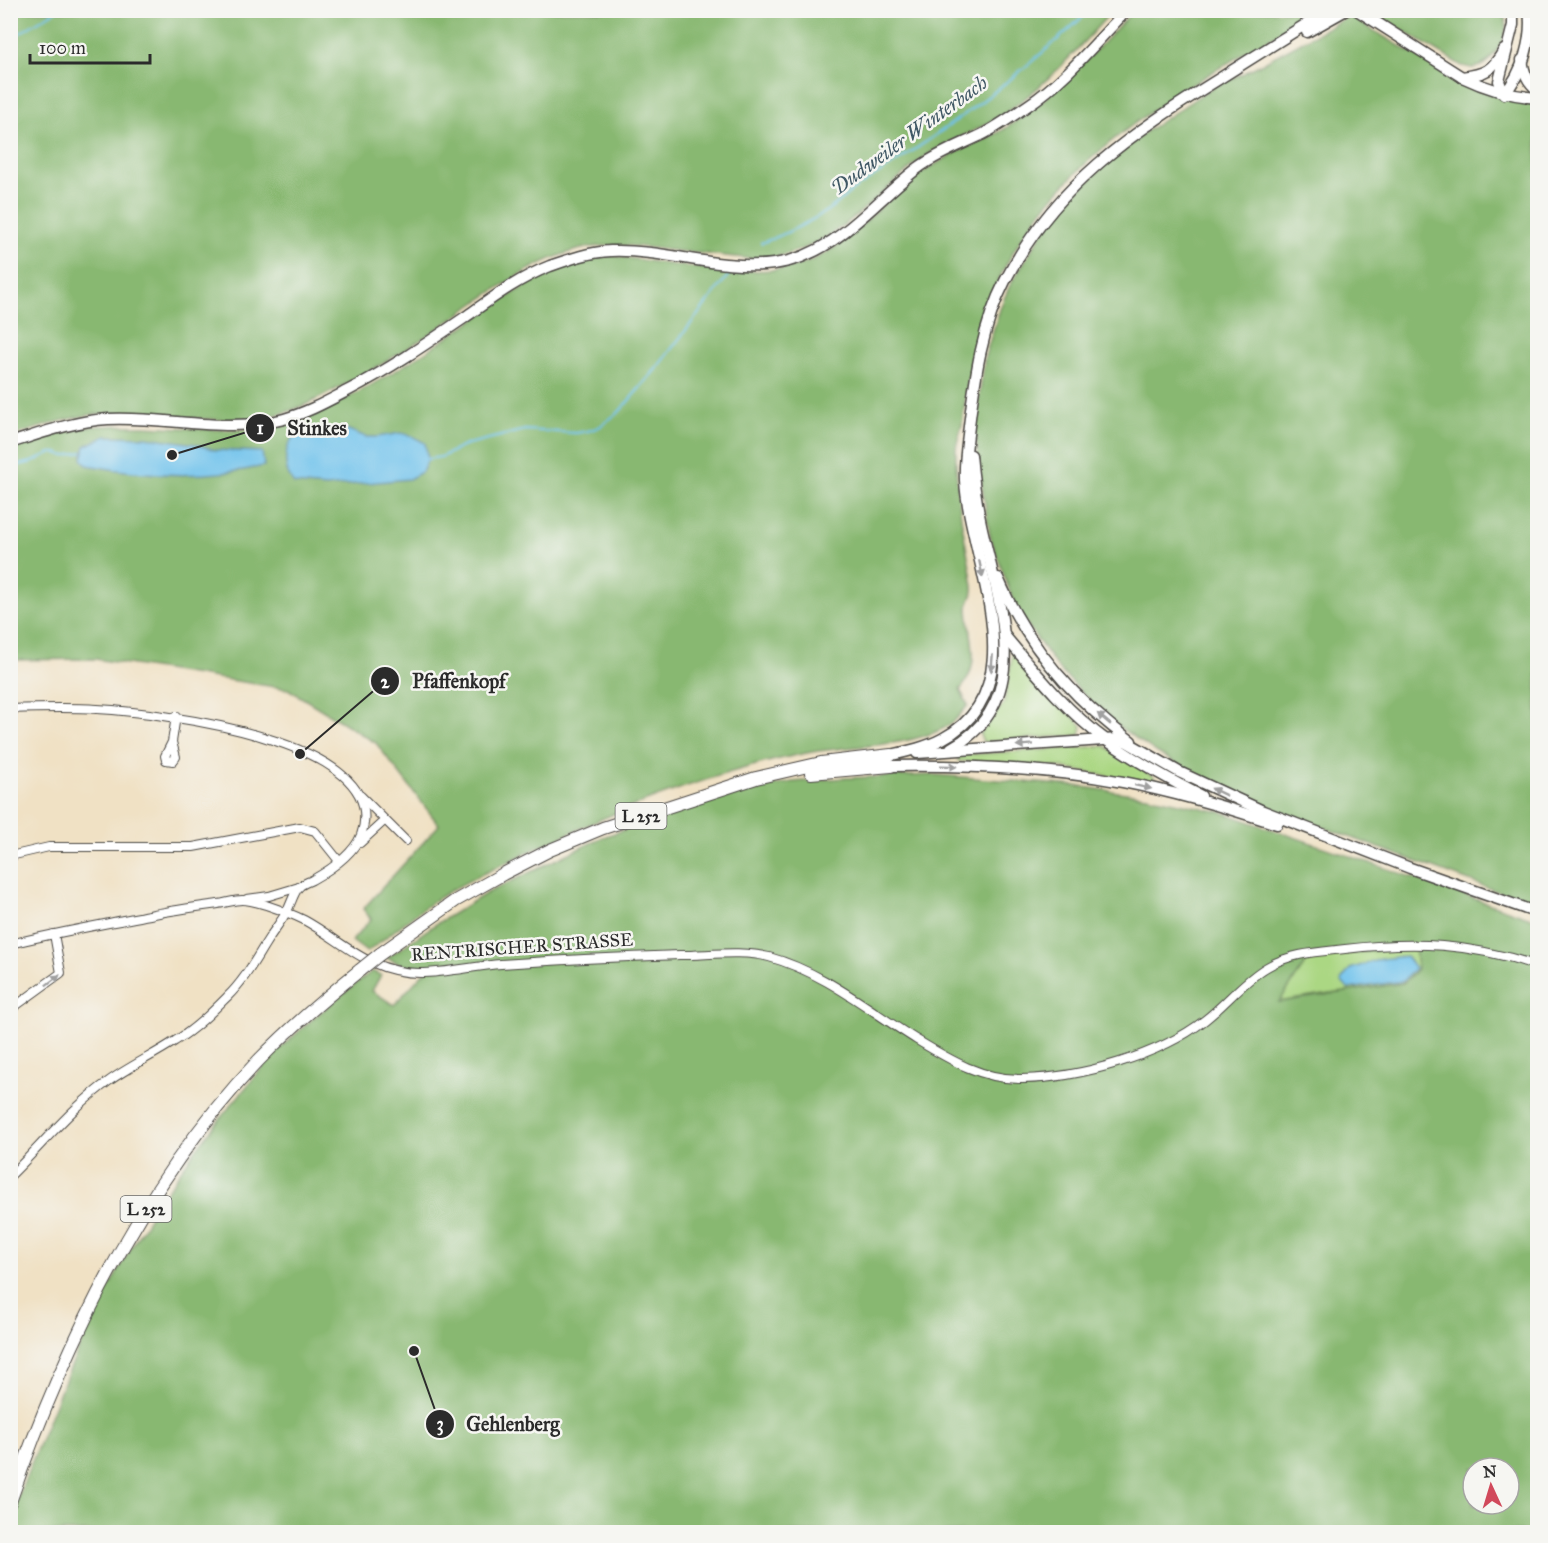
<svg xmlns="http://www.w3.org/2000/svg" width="1548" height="1543" viewBox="0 0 1548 1543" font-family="'IM FELL Great Primer',serif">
	<rect width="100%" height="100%" fill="#f6f6f2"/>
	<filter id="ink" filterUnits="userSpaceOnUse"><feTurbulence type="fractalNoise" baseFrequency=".0167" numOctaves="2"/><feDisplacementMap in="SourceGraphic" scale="12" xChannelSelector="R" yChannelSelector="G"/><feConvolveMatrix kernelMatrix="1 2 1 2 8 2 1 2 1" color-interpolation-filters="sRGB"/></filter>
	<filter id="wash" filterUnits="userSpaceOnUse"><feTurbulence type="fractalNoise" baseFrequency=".008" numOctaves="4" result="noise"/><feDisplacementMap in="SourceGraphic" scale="24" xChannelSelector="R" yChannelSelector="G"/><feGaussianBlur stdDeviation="1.35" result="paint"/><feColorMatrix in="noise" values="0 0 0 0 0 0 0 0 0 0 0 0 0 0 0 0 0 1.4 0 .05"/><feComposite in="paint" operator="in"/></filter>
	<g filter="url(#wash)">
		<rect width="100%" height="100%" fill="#f0e1c4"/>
		<g fill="#abd783" stroke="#6b8157" stroke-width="1.5">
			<polygon points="1013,652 1082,726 1080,735 983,742 980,734 1004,703"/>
			<polygon points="1105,746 1154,777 1154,784 1056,767 958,761 959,755"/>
			<polygon points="1416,947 1417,969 1404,983 1278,1002 1309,957"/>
		</g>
		<g fill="#88b871" stroke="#5a724e" stroke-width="1.5" fill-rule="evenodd">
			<path d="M11,11H1112C1076,51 1042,91 995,119C972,134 945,141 923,158C867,201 830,256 754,259C726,256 697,253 669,250C646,247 623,244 601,246C553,250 509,280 471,306C428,335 386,364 340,387C322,397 303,407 283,413C227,428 168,413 111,413C77,414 43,426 11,437Z"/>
			<path d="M1133,11H1318C1149,108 989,187 965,402C964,410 963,417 962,425C960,434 956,442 956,451C955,475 959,501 962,524C965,540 968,556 971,573C971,578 974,585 973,591C973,597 968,601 968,608C969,638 983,663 960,690L968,705C961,714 953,724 942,729C904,748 848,745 807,753C707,773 608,813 516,858C487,872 455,886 428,905C407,920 387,937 367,952L352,941L371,919L363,909L439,825L376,743L288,689L95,659L11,660L10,450C39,440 68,428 98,426C169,421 242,443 311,417C323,412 335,404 347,398C386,378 423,354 460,329C506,298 556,259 614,256C666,263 740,278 791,267C829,259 856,231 883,205C891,198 898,189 907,183C921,173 937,163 953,154C971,145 989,139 1006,128C1055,96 1093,53 1133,11Z"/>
			<path d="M1370,11H1502C1504,15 1506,20 1506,24C1507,40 1489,68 1472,68C1468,68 1465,66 1462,66Z"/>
			<polygon points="1349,16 1464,84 1495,95 1537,101 1537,906 1252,801 1198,776 1158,753 1109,720 1057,667 1016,609 990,536 980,473 975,428 985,356 1001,306 1010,285 1042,233 1063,206 1080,188 1103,167 1147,131 1213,87 1244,73"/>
			<path d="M935,775L1076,786L1147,796L1221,812L1537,920V1532H11V1519L14,1507C31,1465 47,1422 65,1380C107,1281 162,1188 231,1105C246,1088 260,1069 276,1053C306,1023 339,997 372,971L381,975L372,991L394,1005L427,969L406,966L387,958L433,926L487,893L603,837L684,809L743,792L792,782L845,778ZM1415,947L1417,969L1404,983L1279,1002L1310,957ZM1473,1468H1509V1504H1473Z"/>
		</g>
		<g fill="#70c2ec" stroke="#4e768c" stroke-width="1.5">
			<path d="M346,429L366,437H377L401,433L412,436L425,443L428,459L422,472L409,479L326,487L294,484C283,470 283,450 294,436L327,435Z"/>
			<path d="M106,436L146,437L195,444L215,450L262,452L264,466C207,479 144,476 87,465L82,459L85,446Z"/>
			<polygon points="1406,956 1415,968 1403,981 1348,989 1341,981 1350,969 1381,959"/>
		</g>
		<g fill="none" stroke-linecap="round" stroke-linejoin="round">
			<g stroke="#70c2ec" stroke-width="2">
				<polyline points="10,39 57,10"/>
				<path d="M761,243C784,235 815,220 835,205C842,200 848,192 856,188C939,136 1018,78 1090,10"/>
				<polyline points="427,459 441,457 468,444 525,430 576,433 588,431 599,427 619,412 656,369 730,273"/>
				<path d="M10,468C19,464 27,464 35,461C46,455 52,449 64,456L82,452"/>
			</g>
		</g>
	</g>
	<g filter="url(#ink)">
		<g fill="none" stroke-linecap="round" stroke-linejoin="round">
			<g stroke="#494642" stroke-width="10">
				<g id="minor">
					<path d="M10,709C39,708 68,707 97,709C154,712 396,739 361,835C353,855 330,870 312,880C308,882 302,884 299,887C294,892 291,904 287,911C282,920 275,929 269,938C256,958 245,980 227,997C211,1013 195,1029 175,1041C154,1055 130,1066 109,1081C72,1107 42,1145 10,1176"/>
					<polyline points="172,742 176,757 173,761 166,760 165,756 172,742 176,716"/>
					<polyline points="361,796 406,841"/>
					<polyline points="360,843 384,821"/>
					<polyline points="10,856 49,847 193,847 300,827 315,831 339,861"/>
					<polyline points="247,899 269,896 299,887"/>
					<path d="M10,944C58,932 106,924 154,914C175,910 197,907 218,904C226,903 234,900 242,900C250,900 259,903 266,905C278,909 292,914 304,920C344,942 369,973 420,973C447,973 474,966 501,964C560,960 620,957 680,955C709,955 741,950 769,957C824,972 870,1011 917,1040C950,1060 983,1080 1022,1079C1080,1078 1159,1056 1205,1020C1227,1003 1243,981 1267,967C1291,953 1318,952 1345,949C1416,941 1469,943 1538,966"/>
					<polyline points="10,1010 61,973 54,934"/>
				</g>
			</g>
			<g stroke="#494642" stroke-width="13">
				<g id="major">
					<path d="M1357,10L1462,77C1487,89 1510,96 1538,98"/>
					<polyline points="1307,32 1346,10"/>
					<path d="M1522,60C1524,72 1527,82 1538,90"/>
					<path d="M1462,77C1485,74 1492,71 1504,50"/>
					<path d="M1504,94C1523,73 1533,38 1529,10"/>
					<polyline points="1504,94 1499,81 1513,25 1513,10"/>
					<path d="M10,443C42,433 74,421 108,419C167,416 226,434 284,419C306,413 326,402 347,391C388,370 426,344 464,318C491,299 519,278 550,266C570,259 590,252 611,251C666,249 719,271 774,264C835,256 872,203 918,168C937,154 958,146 979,136C996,128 1012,116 1027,106C1066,80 1095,43 1127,10"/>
					<path d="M998,578C1026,644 1073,699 1131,741"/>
					<path d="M1004,635C1035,672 1066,711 1106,740C1136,761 1168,779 1201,796"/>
					<path d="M951,748C1038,701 997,599 981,524C976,501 973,478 971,455"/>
					<polyline points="917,753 1118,739 1127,742 1179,772 1263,811 1410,868 1538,913"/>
					<path d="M891,755C909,751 927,747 942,739C1039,688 969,560 965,480C964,461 967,444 969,426C975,376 982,326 1005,281C1055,184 1132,133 1222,77C1257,55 1293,32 1329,10"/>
					<path d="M891,766C968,765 1047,768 1123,782C1175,792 1226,807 1277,824"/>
				</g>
			</g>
			<g stroke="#494642" stroke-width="14">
				<g id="highway">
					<polyline points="811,773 891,766"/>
					<polyline points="380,954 455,901 503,874 550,850 603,828 756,778 821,763 891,755"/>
					<path d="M10,1502C65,1344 142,1183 258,1061C290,1028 325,998 360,970"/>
				</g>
			</g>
			<use href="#minor" stroke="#fff" stroke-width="8"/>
			<use href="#major" stroke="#fff" stroke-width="10"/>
			<use href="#highway" stroke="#fff" stroke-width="12"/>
			<g stroke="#494642" stroke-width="14" stroke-linecap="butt">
				<polyline id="highway-bridge" points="360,970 380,954"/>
			</g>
			<use href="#highway-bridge" stroke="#fff" stroke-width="12"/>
		</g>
		<defs><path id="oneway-solid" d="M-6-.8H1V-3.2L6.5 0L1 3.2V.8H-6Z" transform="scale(1.5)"/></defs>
		<g fill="#a0a0a0">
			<use href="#oneway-solid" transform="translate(981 569) rotate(78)"/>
			<use href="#oneway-solid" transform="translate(992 663) rotate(95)"/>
			<use href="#oneway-solid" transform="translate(1104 719) rotate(-140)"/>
			<use href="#oneway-solid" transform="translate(1025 745) rotate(176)"/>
			<use href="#oneway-solid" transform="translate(949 766) rotate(2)"/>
			<use href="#oneway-solid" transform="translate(1143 787) rotate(12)"/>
			<use href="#oneway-solid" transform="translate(1219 792) rotate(-154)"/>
			<use href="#oneway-solid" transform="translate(53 980) rotate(-37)"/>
		</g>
	</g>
	<g text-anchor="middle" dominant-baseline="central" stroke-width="5" stroke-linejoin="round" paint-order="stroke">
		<g fill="#f6f6f2" stroke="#686867" stroke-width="1.5">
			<rect x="615.5" y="803" width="51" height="26" rx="4.5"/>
			<rect x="120.5" y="1196" width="51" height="26" rx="4.5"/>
		</g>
		<g font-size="16" font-weight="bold" fill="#2b2b2b">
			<text x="641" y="816">L 252</text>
			<text x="146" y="1209">L 252</text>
		</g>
		<g font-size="18" fill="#2b2b2b" stroke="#f6f6f2">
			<text transform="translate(522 947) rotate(-4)">RENTRISCHER STRASSE</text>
		</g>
		<g font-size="20" font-style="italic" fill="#405865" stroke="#f6f6f2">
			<text transform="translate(909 135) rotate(-36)">Dudweiler Winterbach</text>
		</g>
	</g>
	<path fill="none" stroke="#2b2b2b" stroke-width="2" d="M172 455L260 428M300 754L385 681M414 1351L440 1424"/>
	<g fill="#2b2b2b" stroke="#f6f6f2" stroke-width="2">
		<circle cx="172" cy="455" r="6"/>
		<circle cx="300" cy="754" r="6"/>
		<circle cx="414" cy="1351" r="6"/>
		<circle cx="260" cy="428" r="15"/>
		<circle cx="385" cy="681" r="15"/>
		<circle cx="440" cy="1424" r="15"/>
	</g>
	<g font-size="18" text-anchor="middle" font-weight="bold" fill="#fff">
		<text x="260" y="434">1</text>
		<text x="385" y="688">2</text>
		<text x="440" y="1430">3</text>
	</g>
	<g font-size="20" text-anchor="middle" font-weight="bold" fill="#2b2b2b" stroke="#f6f6f2" stroke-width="5" stroke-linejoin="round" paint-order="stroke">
		<text x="317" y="435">Stinkes</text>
		<text x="459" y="688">Pfaffenkopf</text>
		<text x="513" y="1431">Gehlenberg</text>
	</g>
	<rect width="1548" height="1543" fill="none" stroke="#f6f6f2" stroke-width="36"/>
	<g transform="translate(1491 1486) rotate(356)"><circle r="28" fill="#f6f6f2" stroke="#a5a5a2" stroke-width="1.5"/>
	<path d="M0-4.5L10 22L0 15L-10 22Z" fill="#d1495b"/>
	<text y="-9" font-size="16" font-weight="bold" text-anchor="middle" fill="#2b2b2b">N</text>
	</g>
	<path d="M30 54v9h120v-9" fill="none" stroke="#2b2b2b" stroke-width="3"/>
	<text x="39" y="54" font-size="18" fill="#2b2b2b" stroke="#f6f6f2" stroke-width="4.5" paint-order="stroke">100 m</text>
</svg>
